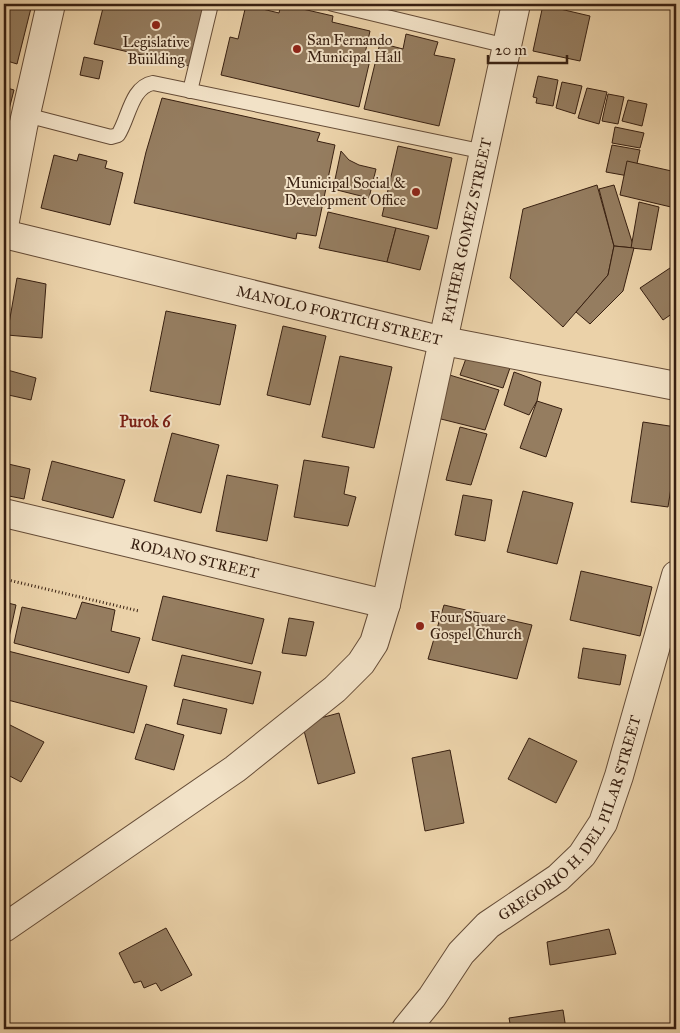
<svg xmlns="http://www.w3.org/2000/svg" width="680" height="1033" viewBox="0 0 680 1033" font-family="'IM FELL Great Primer',serif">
	<rect width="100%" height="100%" fill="#ebd2a9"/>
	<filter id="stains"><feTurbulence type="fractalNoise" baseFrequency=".004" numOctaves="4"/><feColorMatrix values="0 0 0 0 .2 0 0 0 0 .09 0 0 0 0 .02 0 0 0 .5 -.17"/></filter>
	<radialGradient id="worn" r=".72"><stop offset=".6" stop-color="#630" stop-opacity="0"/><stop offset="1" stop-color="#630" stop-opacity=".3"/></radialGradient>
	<g fill="#957d60" stroke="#382011">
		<polygon points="4,4 32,4 17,64 4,60"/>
		<polygon points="104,4 207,4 202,69 94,44"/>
		<polygon points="281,4 333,16 332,22 370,31 364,58 370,60 359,107 221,75 230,37 238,39 246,5 279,13"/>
		<polygon points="543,5 590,16 580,61 533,51"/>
		<polygon points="406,34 438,42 434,55 455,59 439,126 364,109 380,43 403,49"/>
		<polygon points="84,57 103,61 99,79 80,75"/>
		<polygon points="538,76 558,80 553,106 536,103 537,98 533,97"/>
		<polygon points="562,82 582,86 575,114 556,108"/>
		<polygon points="4,87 14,90 4,129"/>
		<polygon points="587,88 607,92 599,124 578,118"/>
		<polygon points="608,94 624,97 618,124 602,121"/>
		<polygon points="162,98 320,133 317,141 335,145 316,236 297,233 296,239 134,203 146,152"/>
		<polygon points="628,100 647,104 642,126 622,121"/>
		<polygon points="615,127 644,133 640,148 612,143"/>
		<polygon points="612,145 640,150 634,177 606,172"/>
		<polygon points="398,146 452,158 437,229 382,216"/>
		<polygon points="341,151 349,160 359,165 376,169 369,198 333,189"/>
		<polygon points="79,154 107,161 105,168 123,173 110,225 41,208 54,155 77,161"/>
		<polygon points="627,161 676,172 676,185 671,207 620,195"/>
		<polygon points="597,185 614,246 608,275 563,327 510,278 523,209"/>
		<polygon points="614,185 634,248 614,246 599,189"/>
		<polygon points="639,202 659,207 651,250 631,248"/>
		<polygon points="328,212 396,228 387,262 319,248"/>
		<polygon points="396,228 429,236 420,270 387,262"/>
		<polygon points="614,246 634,248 623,291 590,324 576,312 608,275"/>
		<polygon points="676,264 676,311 663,320 640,288"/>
		<polygon points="17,278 46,284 42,338 7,335"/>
		<polygon points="166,311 236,325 220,405 150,391"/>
		<polygon points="283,326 326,336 310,405 267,395"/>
		<polygon points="468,353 511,365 503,388 460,375"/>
		<polygon points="340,356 392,367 374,448 322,437"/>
		<polygon points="4,369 36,378 31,400 4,394"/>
		<polygon points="514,372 541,382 537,401 529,415 504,405"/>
		<polygon points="443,373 499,390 485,430 433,417"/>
		<polygon points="537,401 562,409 546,457 520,448"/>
		<polygon points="643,422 676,427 676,456 668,507 631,502"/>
		<polygon points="460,427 487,434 471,485 446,480"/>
		<polygon points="172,433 219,445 201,513 154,501"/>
		<polygon points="304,460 349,467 344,494 356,497 348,526 294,517"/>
		<polygon points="52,461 125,480 113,518 42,500"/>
		<polygon points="4,463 30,469 24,499 4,495"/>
		<polygon points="227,475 278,485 267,541 216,531"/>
		<polygon points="523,491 573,503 557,564 507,552"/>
		<polygon points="463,495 492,500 485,541 455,535"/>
		<polygon points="581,571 652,587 640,636 570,620"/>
		<polygon points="163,596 264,619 252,664 152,640"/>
		<polygon points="4,602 16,605 8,642 4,641"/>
		<polygon points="82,602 115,610 111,631 140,638 129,673 14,643 22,607 76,619"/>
		<polygon points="444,605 532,625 517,679 428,659"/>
		<polygon points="289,618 314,622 306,656 282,653"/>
		<polygon points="583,648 626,655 620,685 578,678"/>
		<polygon points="4,650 147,686 134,733 4,699"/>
		<polygon points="182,655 261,672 253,704 174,686"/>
		<polygon points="183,699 227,709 221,734 177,724"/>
		<polygon points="339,713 355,773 318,784 302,723"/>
		<polygon points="4,722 44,742 21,782 4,773"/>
		<polygon points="146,724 184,735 174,770 135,759"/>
		<polygon points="529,738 577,761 556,803 508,779"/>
		<polygon points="450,750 464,823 425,831 412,758"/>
		<polygon points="166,928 192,975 161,991 156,983 144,988 141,981 134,983 119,953"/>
		<polygon points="609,929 616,954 550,965 547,942"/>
		<polygon points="563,1010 566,1029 511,1029 509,1018"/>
	</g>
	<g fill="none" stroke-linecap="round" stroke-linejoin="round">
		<g stroke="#654c37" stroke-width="16">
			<g id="service">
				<polyline points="333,4 507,46"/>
				<polyline points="190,91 211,4"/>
				<path d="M26,115L111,137L118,135C129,118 131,87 153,83L485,152"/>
			</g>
		</g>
		<g stroke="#654c37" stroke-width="30">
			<g id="minor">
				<polyline points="4,226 23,127 51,4"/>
				<path id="s1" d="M4,234L444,341L676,386"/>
				<path id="s2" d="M4,513L386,604"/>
				<path id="s3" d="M4,928L235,769L335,689L361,663L374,643L386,604L516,4"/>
				<path id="s4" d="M406,1029L432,997L461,953L488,925L558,878L582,855L603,823L619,776L676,575"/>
			</g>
		</g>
		<polyline stroke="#382011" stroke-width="3" stroke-dasharray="1 2.5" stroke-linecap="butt" points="4,579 139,611"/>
		<use href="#service" stroke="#f2e2c7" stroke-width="14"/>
		<use href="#minor" stroke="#f2e2c7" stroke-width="28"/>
	</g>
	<g fill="#8f2418" stroke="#f2e2c7" stroke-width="2">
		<circle cx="156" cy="25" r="5"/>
		<circle cx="297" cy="49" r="5"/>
		<circle cx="416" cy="192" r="5"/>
		<circle cx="420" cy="626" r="5"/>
	</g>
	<g text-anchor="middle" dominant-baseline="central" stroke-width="4" stroke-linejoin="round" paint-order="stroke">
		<g font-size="15" fill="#382011" stroke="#f2e2c7" text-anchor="start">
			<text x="307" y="40">San Fernando<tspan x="307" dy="17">Municipal Hall</tspan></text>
			<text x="156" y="42" text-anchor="middle">Legislative<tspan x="156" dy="17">Buiilding</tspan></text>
			<text x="406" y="183" text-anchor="end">Municipal Social &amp;<tspan x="406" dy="17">Development Office</tspan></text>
			<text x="430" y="617">Four Square<tspan x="430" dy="17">Gospel Church</tspan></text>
		</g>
		<g font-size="15" fill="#382011" stroke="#f2e2c7">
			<text stroke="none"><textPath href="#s3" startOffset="892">FATHER GOMEZ STREET</textPath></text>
			<text stroke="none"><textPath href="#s1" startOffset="345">MANOLO FORTICH STREET</textPath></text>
			<text stroke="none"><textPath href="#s2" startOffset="196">RODANO STREET</textPath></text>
			<text stroke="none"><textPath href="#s4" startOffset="274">GREGORIO H. DEL PILAR STREET</textPath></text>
		</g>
		<g font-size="16" font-weight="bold" fill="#7a1f14" stroke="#f2e2c7">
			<text x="145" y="421">Purok 6</text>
		</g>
	</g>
	<rect width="680" height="1033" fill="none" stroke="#ebd2a9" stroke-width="20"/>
	<rect x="5" y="5" width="670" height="1023" fill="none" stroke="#382011" stroke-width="2.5"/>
	<rect x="10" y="10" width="660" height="1013" fill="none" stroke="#382011"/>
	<path d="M488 55v8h79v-8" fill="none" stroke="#382011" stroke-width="2.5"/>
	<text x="495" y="55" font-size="15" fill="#382011" stroke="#f2e2c7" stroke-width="4" paint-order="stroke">20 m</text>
	<rect width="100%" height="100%" filter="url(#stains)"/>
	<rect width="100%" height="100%" fill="url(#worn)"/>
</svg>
